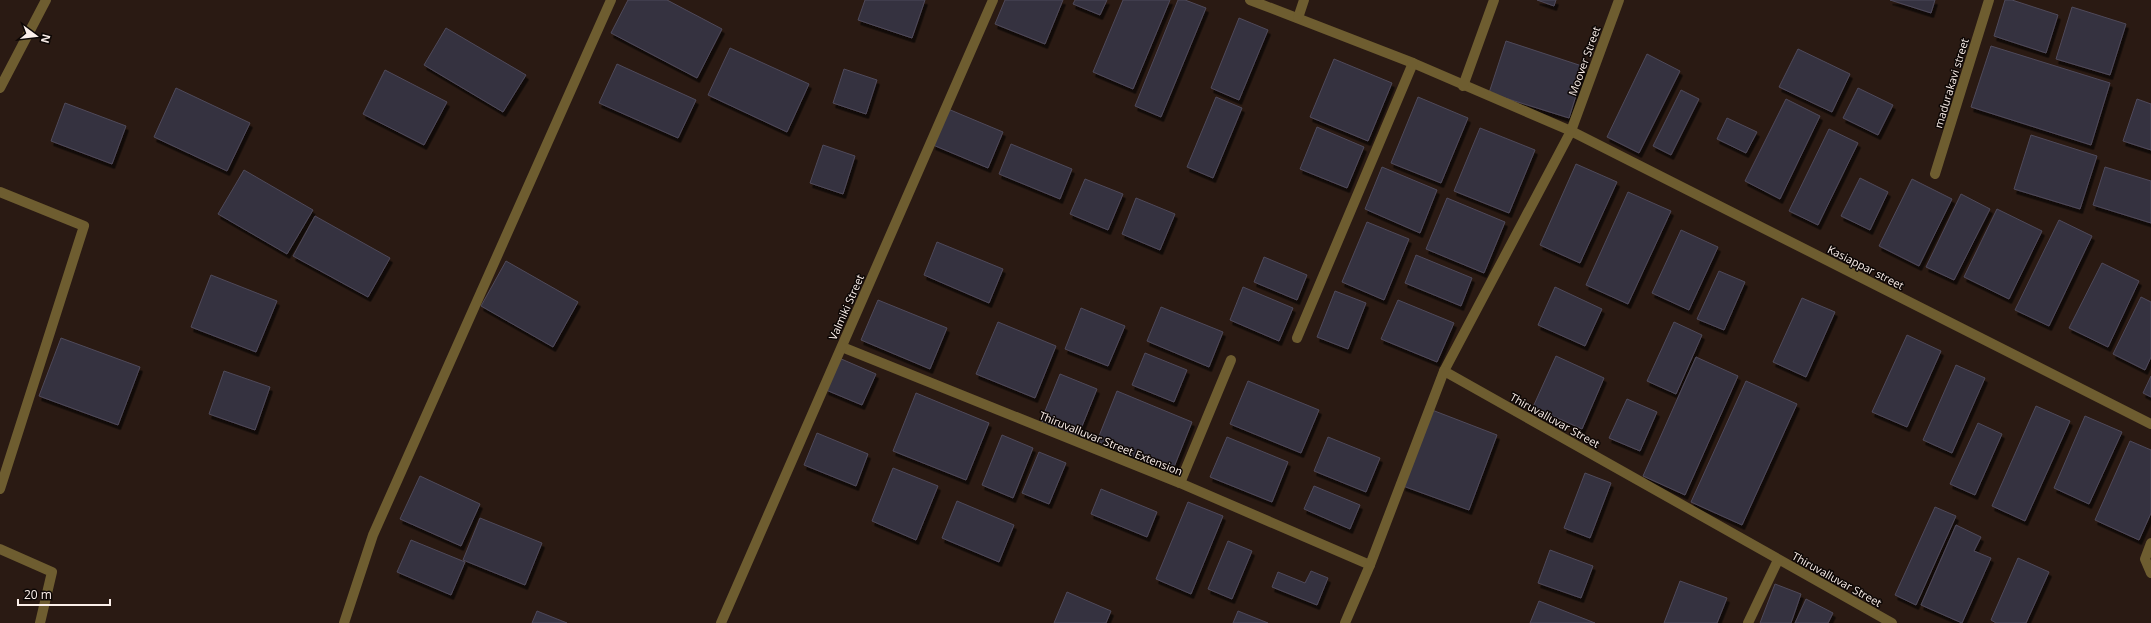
<svg xmlns="http://www.w3.org/2000/svg" width="2151" height="623" viewBox="0 0 2151 623" font-family="'Open Sans',sans-serif">
	<defs>
		<filter id="shadow"><feDropShadow dx="2.5" dy="4.5" stdDeviation="0" flood-color="#0009"/></filter>
	</defs>
	<rect width="100%" height="100%" fill="#2a1a13"/>
	<g fill="#353140" stroke="#4f4a5a" filter="url(#shadow)">
		<polygon points="628,0 667,0 722,29 697,78 611,33"/>
		<polygon points="865,0 925,0 912,38 858,20"/>
		<polygon points="1005,0 1063,0 1045,44 995,24"/>
		<polygon points="1075,0 1107,0 1100,15 1073,4"/>
		<polygon points="1123,0 1170,0 1133,89 1093,72"/>
		<polygon points="1178,0 1185,0 1206,8 1161,117 1135,106"/>
		<polygon points="1537,0 1556,0 1554,6"/>
		<polygon points="1890,0 1935,0 1931,13"/>
		<polygon points="2005,0 2012,0 2058,15 2046,53 1994,36"/>
		<polygon points="2072,7 2126,24 2110,75 2056,59"/>
		<polygon points="1239,18 1268,30 1239,100 1211,88"/>
		<polygon points="446,28 526,75 503,112 424,65"/>
		<polygon points="1506,41 1585,67 1569,118 1489,93"/>
		<polygon points="1991,46 2110,83 2091,145 1971,107"/>
		<polygon points="730,48 809,84 787,132 708,95"/>
		<polygon points="1798,49 1850,74 1832,112 1779,87"/>
		<polygon points="1647,54 1680,71 1639,153 1607,137"/>
		<polygon points="1334,59 1392,83 1368,141 1310,117"/>
		<polygon points="617,64 696,100 678,138 599,103"/>
		<polygon points="844,69 877,80 866,114 833,103"/>
		<polygon points="385,70 447,102 424,145 363,114"/>
		<polygon points="176,88 250,123 227,171 154,137"/>
		<polygon points="1858,88 1893,105 1878,135 1843,118"/>
		<polygon points="1681,90 1699,99 1671,155 1653,146"/>
		<polygon points="1216,97 1242,108 1213,178 1187,167"/>
		<polygon points="1418,97 1468,118 1441,183 1391,163"/>
		<polygon points="1786,99 1820,116 1780,199 1745,181"/>
		<polygon points="2137,99 2151,104 2151,150 2123,141"/>
		<polygon points="65,103 126,126 112,164 51,141"/>
		<polygon points="948,109 1003,132 988,168 933,145"/>
		<polygon points="1727,118 1757,132 1746,153 1717,139"/>
		<polygon points="1317,127 1364,147 1347,188 1300,169"/>
		<polygon points="1480,128 1535,150 1509,213 1454,191"/>
		<polygon points="1829,129 1858,143 1818,225 1789,211"/>
		<polygon points="2031,135 2097,156 2080,209 2014,189"/>
		<polygon points="1011,144 1072,169 1060,199 999,174"/>
		<polygon points="823,145 855,156 843,194 810,183"/>
		<polygon points="1576,164 1617,182 1580,263 1540,245"/>
		<polygon points="1382,167 1437,190 1420,233 1365,209"/>
		<polygon points="2105,167 2151,181 2151,223 2093,205"/>
		<polygon points="244,170 313,210 287,254 218,214"/>
		<polygon points="1860,178 1888,192 1870,230 1841,216"/>
		<polygon points="1085,179 1123,194 1108,230 1070,214"/>
		<polygon points="1912,179 1952,199 1919,266 1879,246"/>
		<polygon points="1628,192 1671,211 1628,304 1586,285"/>
		<polygon points="1961,194 1990,209 1954,280 1926,267"/>
		<polygon points="1136,198 1175,214 1160,250 1122,234"/>
		<polygon points="1447,198 1505,222 1484,273 1426,249"/>
		<polygon points="1997,209 2042,231 2009,299 1964,277"/>
		<polygon points="315,216 390,258 368,297 293,256"/>
		<polygon points="2059,220 2092,236 2049,326 2015,310"/>
		<polygon points="1367,222 1409,239 1384,300 1342,282"/>
		<polygon points="1681,230 1718,247 1689,310 1652,293"/>
		<polygon points="937,242 1003,269 989,303 924,275"/>
		<polygon points="1416,255 1472,278 1461,306 1405,283"/>
		<polygon points="1264,257 1307,275 1297,300 1254,282"/>
		<polygon points="506,261 578,302 553,347 481,306"/>
		<polygon points="2102,263 2139,281 2108,347 2069,328"/>
		<polygon points="1719,271 1745,282 1724,330 1697,319"/>
		<polygon points="211,275 277,301 256,352 191,327"/>
		<polygon points="1243,287 1293,308 1279,341 1230,320"/>
		<polygon points="1555,287 1602,309 1585,346 1538,325"/>
		<polygon points="1335,291 1366,303 1348,349 1317,337"/>
		<polygon points="2141,297 2151,302 2151,357 2145,370 2113,354"/>
		<polygon points="1802,298 1835,312 1806,377 1773,362"/>
		<polygon points="878,300 947,328 930,369 861,340"/>
		<polygon points="1398,300 1454,323 1437,362 1381,339"/>
		<polygon points="1161,307 1223,332 1209,367 1147,341"/>
		<polygon points="1081,308 1125,326 1108,366 1065,349"/>
		<polygon points="998,322 1056,346 1035,398 976,374"/>
		<polygon points="1674,322 1702,335 1676,394 1647,381"/>
		<polygon points="1907,335 1941,351 1907,427 1872,412"/>
		<polygon points="61,338 140,367 118,425 39,396"/>
		<polygon points="1145,353 1187,370 1174,402 1132,385"/>
		<polygon points="1556,356 1604,378 1582,429 1533,407"/>
		<polygon points="1696,357 1738,376 1685,495 1643,476"/>
		<polygon points="839,358 876,374 862,405 826,390"/>
		<polygon points="1956,365 1985,378 1952,453 1923,440"/>
		<polygon points="224,371 270,387 255,430 209,414"/>
		<polygon points="1060,374 1097,389 1078,436 1041,421"/>
		<polygon points="2151,376 2151,397 2143,393"/>
		<polygon points="1248,381 1319,410 1301,453 1230,424"/>
		<polygon points="1746,381 1797,404 1742,525 1691,502"/>
		<polygon points="1117,391 1192,422 1172,472 1097,441"/>
		<polygon points="916,393 989,423 966,480 893,451"/>
		<polygon points="1627,399 1657,412 1640,451 1609,438"/>
		<polygon points="2036,406 2070,421 2025,521 1992,506"/>
		<polygon points="1432,410 1497,435 1469,510 1403,486"/>
		<polygon points="2085,416 2122,432 2089,504 2054,488"/>
		<polygon points="1978,423 2002,434 1975,495 1950,484"/>
		<polygon points="817,433 868,454 856,486 804,465"/>
		<polygon points="1002,435 1033,448 1013,498 982,485"/>
		<polygon points="1227,437 1288,462 1272,502 1210,477"/>
		<polygon points="1328,437 1380,458 1366,492 1314,471"/>
		<polygon points="2130,441 2151,450 2151,513 2139,540 2095,520"/>
		<polygon points="1039,452 1066,463 1049,504 1022,493"/>
		<polygon points="893,468 938,486 916,540 872,521"/>
		<polygon points="1585,473 1611,483 1590,538 1564,528"/>
		<polygon points="420,476 480,504 461,546 400,519"/>
		<polygon points="1314,486 1360,505 1350,529 1304,509"/>
		<polygon points="1101,489 1157,512 1147,537 1091,514"/>
		<polygon points="957,501 1014,525 999,562 942,538"/>
		<polygon points="1188,502 1223,516 1191,594 1156,579"/>
		<polygon points="1935,507 1956,516 1916,605 1895,595"/>
		<polygon points="480,518 542,543 525,585 463,560"/>
		<polygon points="1956,525 1981,537 1974,551 1991,558 1962,623 1921,605"/>
		<polygon points="411,540 465,562 451,595 397,572"/>
		<polygon points="1228,541 1252,551 1232,599 1208,589"/>
		<polygon points="1550,550 1593,566 1581,598 1538,583"/>
		<polygon points="2018,558 2049,572 2026,623 1996,623 1991,620"/>
		<polygon points="1311,571 1328,578 1317,605 1272,587 1278,572 1305,583"/>
		<polygon points="1680,581 1727,598 1717,623 1664,623"/>
		<polygon points="1775,584 1801,594 1791,623 1760,623"/>
		<polygon points="1067,592 1111,611 1106,623 1054,623"/>
		<polygon points="1806,599 1833,613 1828,623 1795,623"/>
		<polygon points="1539,601 1595,623 1530,623"/>
		<polygon points="537,611 567,623 532,623"/>
		<polygon points="1238,611 1268,623 1233,623"/>
	</g>
	<g fill="none" stroke-linecap="round" stroke-linejoin="round">
		<g stroke="#6e5d30" stroke-width="10">
			<polyline points="1250,0 1413,63 1571,131 2151,424"/>
			<polyline points="1619,0 1571,131 1444,371 1892,623"/>
			<polyline points="1298,18 1304,0"/>
			<polyline points="1463,86 1494,0"/>
			<polyline points="0,88 46,0"/>
			<polyline points="1935,174 1989,0"/>
			<polyline points="0,192 84,226 0,489"/>
			<polyline points="1297,338 1413,63"/>
			<polyline points="842,347 1180,483 1370,565"/>
			<polyline points="1180,483 1231,360"/>
			<polyline points="2151,543 2145,559 2151,573"/>
			<polyline points="0,549 52,572 40,623"/>
			<polyline points="344,623 373,535 611,0"/>
			<polyline points="721,623 993,0"/>
			<polyline points="1345,623 1370,565 1444,371"/>
			<polyline points="1748,623 1778,560"/>
		</g>
	</g>
	<g text-anchor="middle" dominant-baseline="central" stroke-width="3" stroke-linejoin="round" paint-order="stroke">
		<g font-size="11" fill="#fbefea" stroke="#0d0705">
			<text transform="translate(1584 61) rotate(-70)">Moover Street</text>
			<text transform="translate(1951 83) rotate(-73)">madurakavi street</text>
			<text transform="translate(1866 267) rotate(27)">Kasiappar street</text>
			<text transform="translate(846 307) rotate(-66)">Valmiki Street</text>
			<text transform="translate(1555 420) rotate(29)">Thiruvalluvar Street</text>
			<text transform="translate(1111 443) rotate(22)">Thiruvalluvar Street Extension</text>
			<text transform="translate(1837 579) rotate(29)">Thiruvalluvar Street</text>
		</g>
	</g>
	<g transform="translate(36 36) rotate(105)" stroke="#0d0705" stroke-width="3" paint-order="stroke">
	<path d="M0-3L7 15L0 10L-7 15Z" fill="#fbefea"/>
	<text y="-6" font-size="11" font-weight="bold" text-anchor="middle" fill="#fbefea">N</text>
	</g>
	<path d="M18 599v6h92v-6" fill="none" stroke="#fbefea" stroke-width="2"/>
	<text x="24" y="599" font-size="12" fill="#fbefea" stroke="#0d0705" stroke-width="3" paint-order="stroke">20 m</text>
</svg>
